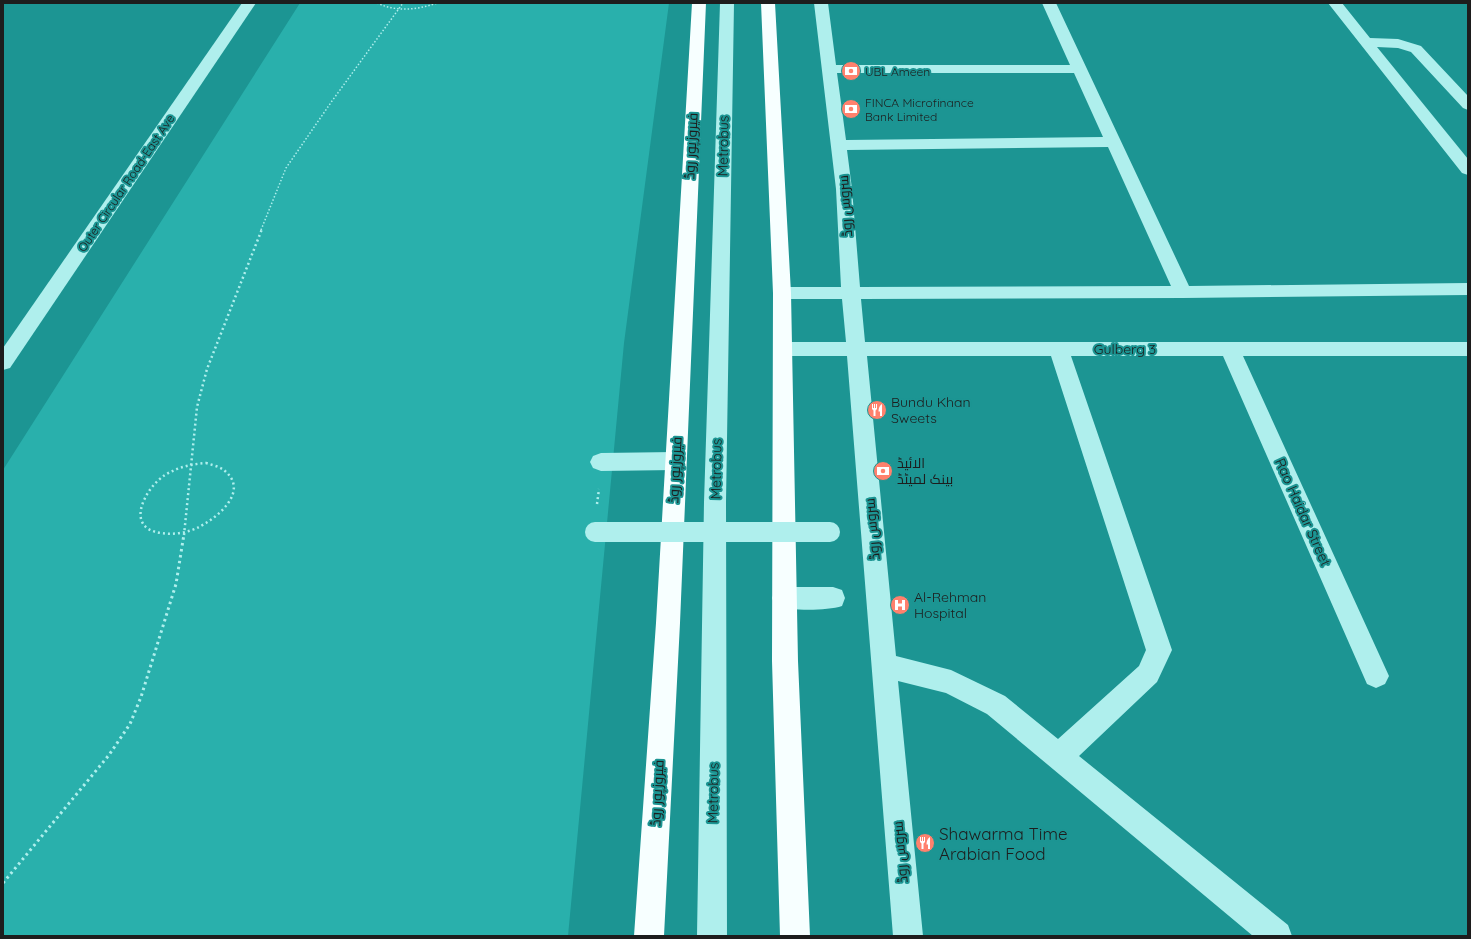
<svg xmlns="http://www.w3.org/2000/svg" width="1471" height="939" viewBox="0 0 1471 939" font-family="Quicksand,Cairo,sans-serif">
	<rect width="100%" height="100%" fill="#1c9593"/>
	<polygon fill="#29b0ac" points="300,3 669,3 624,343 568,936 3,936 3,470"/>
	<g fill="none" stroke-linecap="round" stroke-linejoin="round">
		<g stroke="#afefed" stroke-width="1.5" stroke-dasharray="1.5 2" stroke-linecap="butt">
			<path d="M377,3C396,12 417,10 437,3"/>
			<polyline points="261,230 286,168 332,101 403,3"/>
		</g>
		<g stroke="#afefed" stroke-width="2.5" stroke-dasharray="2 3" stroke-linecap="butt">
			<path d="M206,463C212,465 221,467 225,471C250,492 216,519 197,528C186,533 173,535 161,533C123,528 146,487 165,475C178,467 192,464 206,463Z"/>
			<polyline points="597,504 599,489"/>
			<polyline points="184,535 197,407 207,369 262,229"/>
		</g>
		<polyline stroke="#afefed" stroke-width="3" stroke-dasharray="2.5 3.5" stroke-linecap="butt" points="3,883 109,755 130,724 141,697 176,584 184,534"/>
		<g fill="#afefed" fill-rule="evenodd">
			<polygon points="242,3 256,3 10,368 3,370 3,348"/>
			<polygon points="720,3 734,3 726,502 727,936 697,936 704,502"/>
			<path d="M814,3H828L836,65H1070L1042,3H1056L1189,286L1468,283V295L1183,298L861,299L865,342H1468V356H1243L1389,676L1385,684L1376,688L1367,684L1223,356H1071L1172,650L1157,682L1079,756L1288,925L1292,936H1253L987,714L946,693L898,681L923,936H893L847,356H783L776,354L773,349L776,344L783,342H846L842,299H782L775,297L773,293L775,289L782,287H841L836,189ZM837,73H1074L1103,137L846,140ZM1108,147L1171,286L860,287L852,189L847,150ZM867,356H1051L1146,650L1139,666L1058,739L1005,696L951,670L896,656Z"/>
			<polygon points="1328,3 1342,3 1370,38 1398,39 1421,46 1468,96 1468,110 1463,108 1411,52 1398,48 1377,47 1468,159 1468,175 1462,173"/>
			<polygon points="675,452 683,455 686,461 683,467 675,470 601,471 593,468 590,462 593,456 601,453"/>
			<path d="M784,587H833L842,590L845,598L842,606C826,611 791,611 775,606L772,598L775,590Z"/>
		</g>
		<g fill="#f7ffff" fill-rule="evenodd">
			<polygon points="692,3 706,3 680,623 664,936 634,936 656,623"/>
			<polygon points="761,3 775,3 791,293 798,661 810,936 780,936 772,661 773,293"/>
		</g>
		<polyline stroke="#afefed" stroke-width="20" points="595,532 830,532"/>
	</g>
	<defs>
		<g id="bank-disc" transform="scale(1)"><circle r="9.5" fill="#ff816d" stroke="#1c9593"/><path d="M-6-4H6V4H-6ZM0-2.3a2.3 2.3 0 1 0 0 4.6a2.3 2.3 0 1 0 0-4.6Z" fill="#fff"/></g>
		<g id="restaurant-disc" transform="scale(1)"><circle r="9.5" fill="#ff816d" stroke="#1c9593"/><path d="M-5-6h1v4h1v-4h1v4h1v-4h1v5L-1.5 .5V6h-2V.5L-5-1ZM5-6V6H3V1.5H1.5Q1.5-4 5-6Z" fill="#fff"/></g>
		<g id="hospital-disc" transform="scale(1)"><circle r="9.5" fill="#ff816d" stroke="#1c9593"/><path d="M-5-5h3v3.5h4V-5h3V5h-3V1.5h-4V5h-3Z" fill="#fff"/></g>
	</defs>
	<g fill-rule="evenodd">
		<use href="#bank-disc" x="851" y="71"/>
		<use href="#bank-disc" x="851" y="109"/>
		<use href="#restaurant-disc" x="877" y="410"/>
		<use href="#bank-disc" x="883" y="471"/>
		<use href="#hospital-disc" x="900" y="605"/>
		<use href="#restaurant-disc" x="925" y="843"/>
	</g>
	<g text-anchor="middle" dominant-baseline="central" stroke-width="4" stroke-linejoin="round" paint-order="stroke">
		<g font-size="12" fill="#1d1d1d" stroke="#1c9593" text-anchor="start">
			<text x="865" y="71">UBL Ameen</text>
			<text x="865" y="102">FINCA Microfinance<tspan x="865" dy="14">Bank Limited</tspan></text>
		</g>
		<g font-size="12" fill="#1d1d1d" stroke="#1c9593">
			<text transform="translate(126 183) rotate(-56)">Outer Circular Road-East Ave</text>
		</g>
		<g font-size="14" fill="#1d1d1d" stroke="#1c9593">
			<text transform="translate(691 146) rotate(-87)">فیروزپور روڈ</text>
			<text transform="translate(723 146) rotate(-89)">Metrobus</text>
			<text transform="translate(845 206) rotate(-94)">سروس روڈ</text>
			<text x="1125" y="349">Gulberg 3</text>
			<text transform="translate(716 469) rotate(-89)">Metrobus</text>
			<text transform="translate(675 470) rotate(-87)">فیروزپور روڈ</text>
			<text transform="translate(1303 512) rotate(66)">Rao Haidar Street</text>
			<text transform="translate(872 529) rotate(-95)">سروس روڈ</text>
			<text transform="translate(657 793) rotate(-87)">فیروزپور روڈ</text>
			<text transform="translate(713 793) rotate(-89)">Metrobus</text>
			<text transform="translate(900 852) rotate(-95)">سروس روڈ</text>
		</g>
		<g font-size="14" fill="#1d1d1d" stroke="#1c9593" text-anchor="start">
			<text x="891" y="402">Bundu Khan<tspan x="891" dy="16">Sweets</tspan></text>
			<text x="897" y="463">الائیڈ<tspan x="897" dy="16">بینک لمیٹڈ</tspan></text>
			<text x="914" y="597">Al-Rehman<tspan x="914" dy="16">Hospital</tspan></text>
		</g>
		<g font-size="17" fill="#1d1d1d" stroke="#1c9593" text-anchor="start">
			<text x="939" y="833">Shawarma Time<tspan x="939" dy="20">Arabian Food</tspan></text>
		</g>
	</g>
	<rect width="1471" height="939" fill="none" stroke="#1d1d1d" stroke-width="8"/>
</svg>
